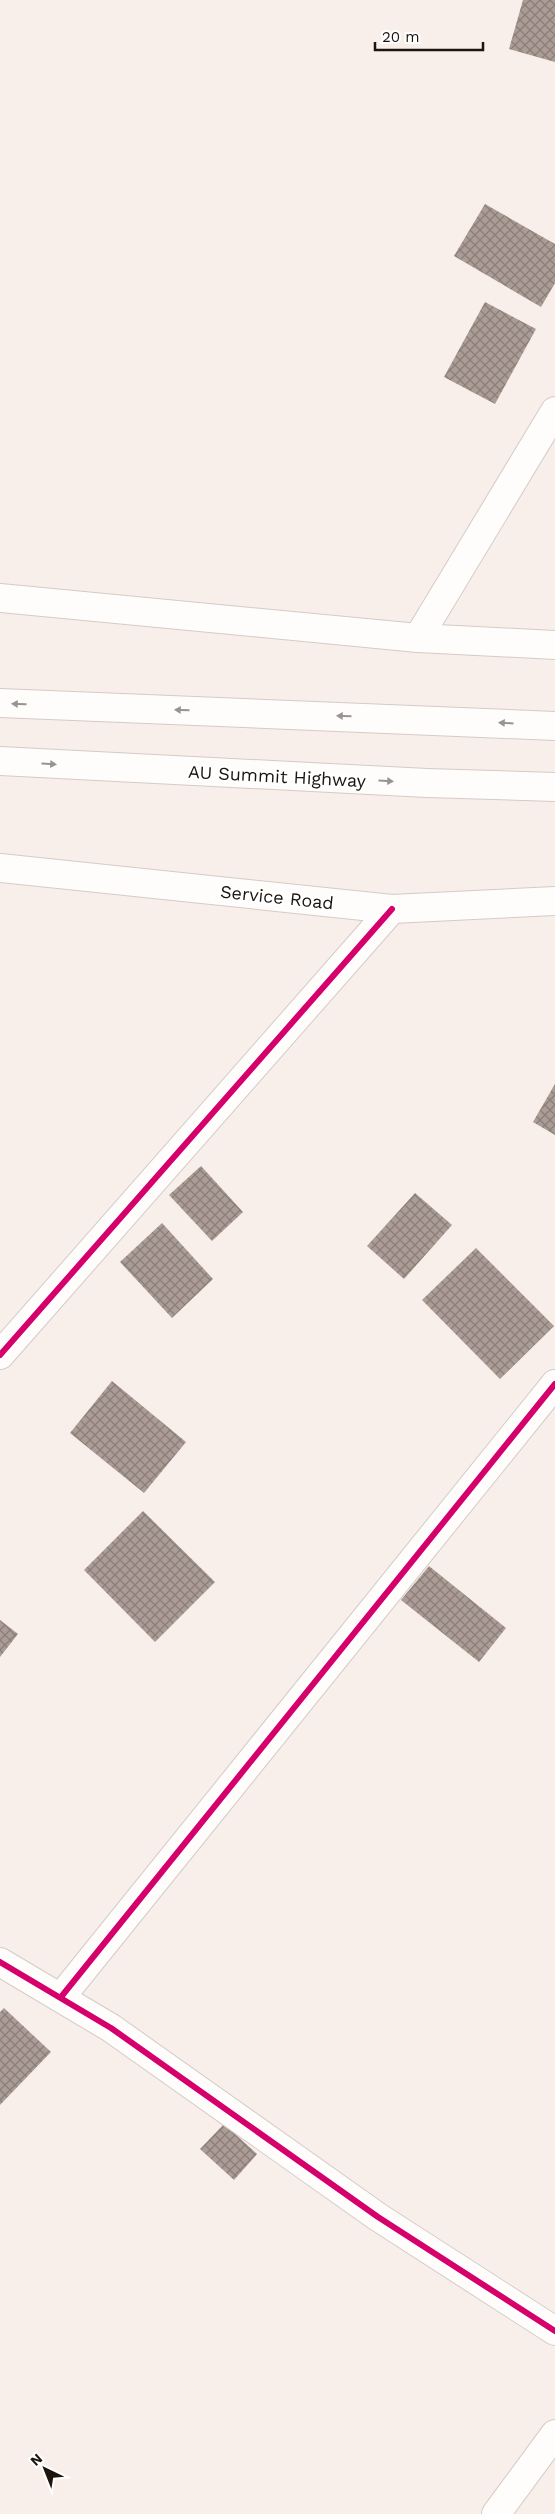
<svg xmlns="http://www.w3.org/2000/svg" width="555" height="2514" viewBox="0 0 555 2514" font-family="'Work Sans',sans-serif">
	<defs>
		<pattern id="building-cross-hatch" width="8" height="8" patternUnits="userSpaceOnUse" patternTransform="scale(1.25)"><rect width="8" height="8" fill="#ab9c95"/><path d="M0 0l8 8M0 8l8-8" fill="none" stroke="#8b7e78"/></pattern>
	</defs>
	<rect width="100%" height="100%" fill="#f8efea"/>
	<g fill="url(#building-cross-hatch)">
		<polygon points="523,0 555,0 555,62 509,49"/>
		<polygon points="485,204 555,244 555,283 541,307 454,256"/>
		<polygon points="485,302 536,329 495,404 444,377"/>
		<polygon points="555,1084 555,1135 533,1122"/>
		<polygon points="201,1166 243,1212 212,1241 169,1195"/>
		<polygon points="415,1193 452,1225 404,1279 367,1246"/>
		<polygon points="162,1223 213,1279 172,1318 120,1262"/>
		<polygon points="476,1248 554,1326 500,1379 422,1300"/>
		<polygon points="112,1381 186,1442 144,1493 70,1433"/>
		<polygon points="143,1511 215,1582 155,1642 84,1570"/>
		<polygon points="429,1566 506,1628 479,1662 401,1600"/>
		<polygon points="0,1620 18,1634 0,1657"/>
		<polygon points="4,2008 51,2052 0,2105 0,2012"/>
		<polygon points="224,2124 257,2154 234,2180 200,2149"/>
	</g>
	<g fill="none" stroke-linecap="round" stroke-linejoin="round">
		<g stroke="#d4cbc6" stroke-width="30">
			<g id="street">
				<polyline points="0,598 418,638 555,645"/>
				<polyline points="418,638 555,411"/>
				<polyline points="0,868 392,909 555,901"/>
				<polyline points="0,1355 392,909"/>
				<polyline points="0,1962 111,2028 378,2217 555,2331"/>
				<polyline points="61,1997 555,1384"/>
				<polyline points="496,2514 555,2434"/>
			</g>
		</g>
		<g stroke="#d4cbc6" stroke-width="30">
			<g id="primary">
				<polyline points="0,703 555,726"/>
				<polyline points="0,761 427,783 555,787"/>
			</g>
		</g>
		<use href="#street" stroke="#fefdfc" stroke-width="28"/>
		<use href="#primary" stroke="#fefdfc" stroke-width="28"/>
		<g stroke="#fff" stroke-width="9">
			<g id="cycleway">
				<polyline points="0,1355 392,909"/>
				<polyline points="0,1962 111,2028 378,2217 555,2331"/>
				<polyline points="61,1997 555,1384"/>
			</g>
		</g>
		<use href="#cycleway" stroke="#d6006c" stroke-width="6"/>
	</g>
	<defs><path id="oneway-solid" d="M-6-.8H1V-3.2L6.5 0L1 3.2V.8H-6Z" transform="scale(1.25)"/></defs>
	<g fill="#999491">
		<use href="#oneway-solid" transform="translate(19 704) rotate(-178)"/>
		<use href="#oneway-solid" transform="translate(182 710) rotate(-178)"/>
		<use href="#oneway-solid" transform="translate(344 716) rotate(-178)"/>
		<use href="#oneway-solid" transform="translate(506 723) rotate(-177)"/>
		<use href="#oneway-solid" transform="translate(49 764) rotate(3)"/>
		<use href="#oneway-solid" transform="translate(386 781) rotate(3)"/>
	</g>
	<g text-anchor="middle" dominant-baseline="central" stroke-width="5" stroke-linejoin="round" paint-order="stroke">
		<g font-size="18" fill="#1d140e" stroke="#fff">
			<text transform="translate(277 776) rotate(3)">AU Summit Highway</text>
			<text transform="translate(277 897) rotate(6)">Service Road</text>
		</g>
	</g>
	<g transform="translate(45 2469) rotate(317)" stroke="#ffffff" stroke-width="4" paint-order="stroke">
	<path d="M0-4L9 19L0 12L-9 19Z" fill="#1d140e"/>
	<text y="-8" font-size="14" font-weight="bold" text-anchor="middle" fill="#1d140e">N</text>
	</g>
	<path d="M375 42v8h108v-8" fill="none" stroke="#1d140e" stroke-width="2.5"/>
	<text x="382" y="42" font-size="15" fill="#1d140e" stroke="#ffffff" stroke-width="4" paint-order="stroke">20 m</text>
</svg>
